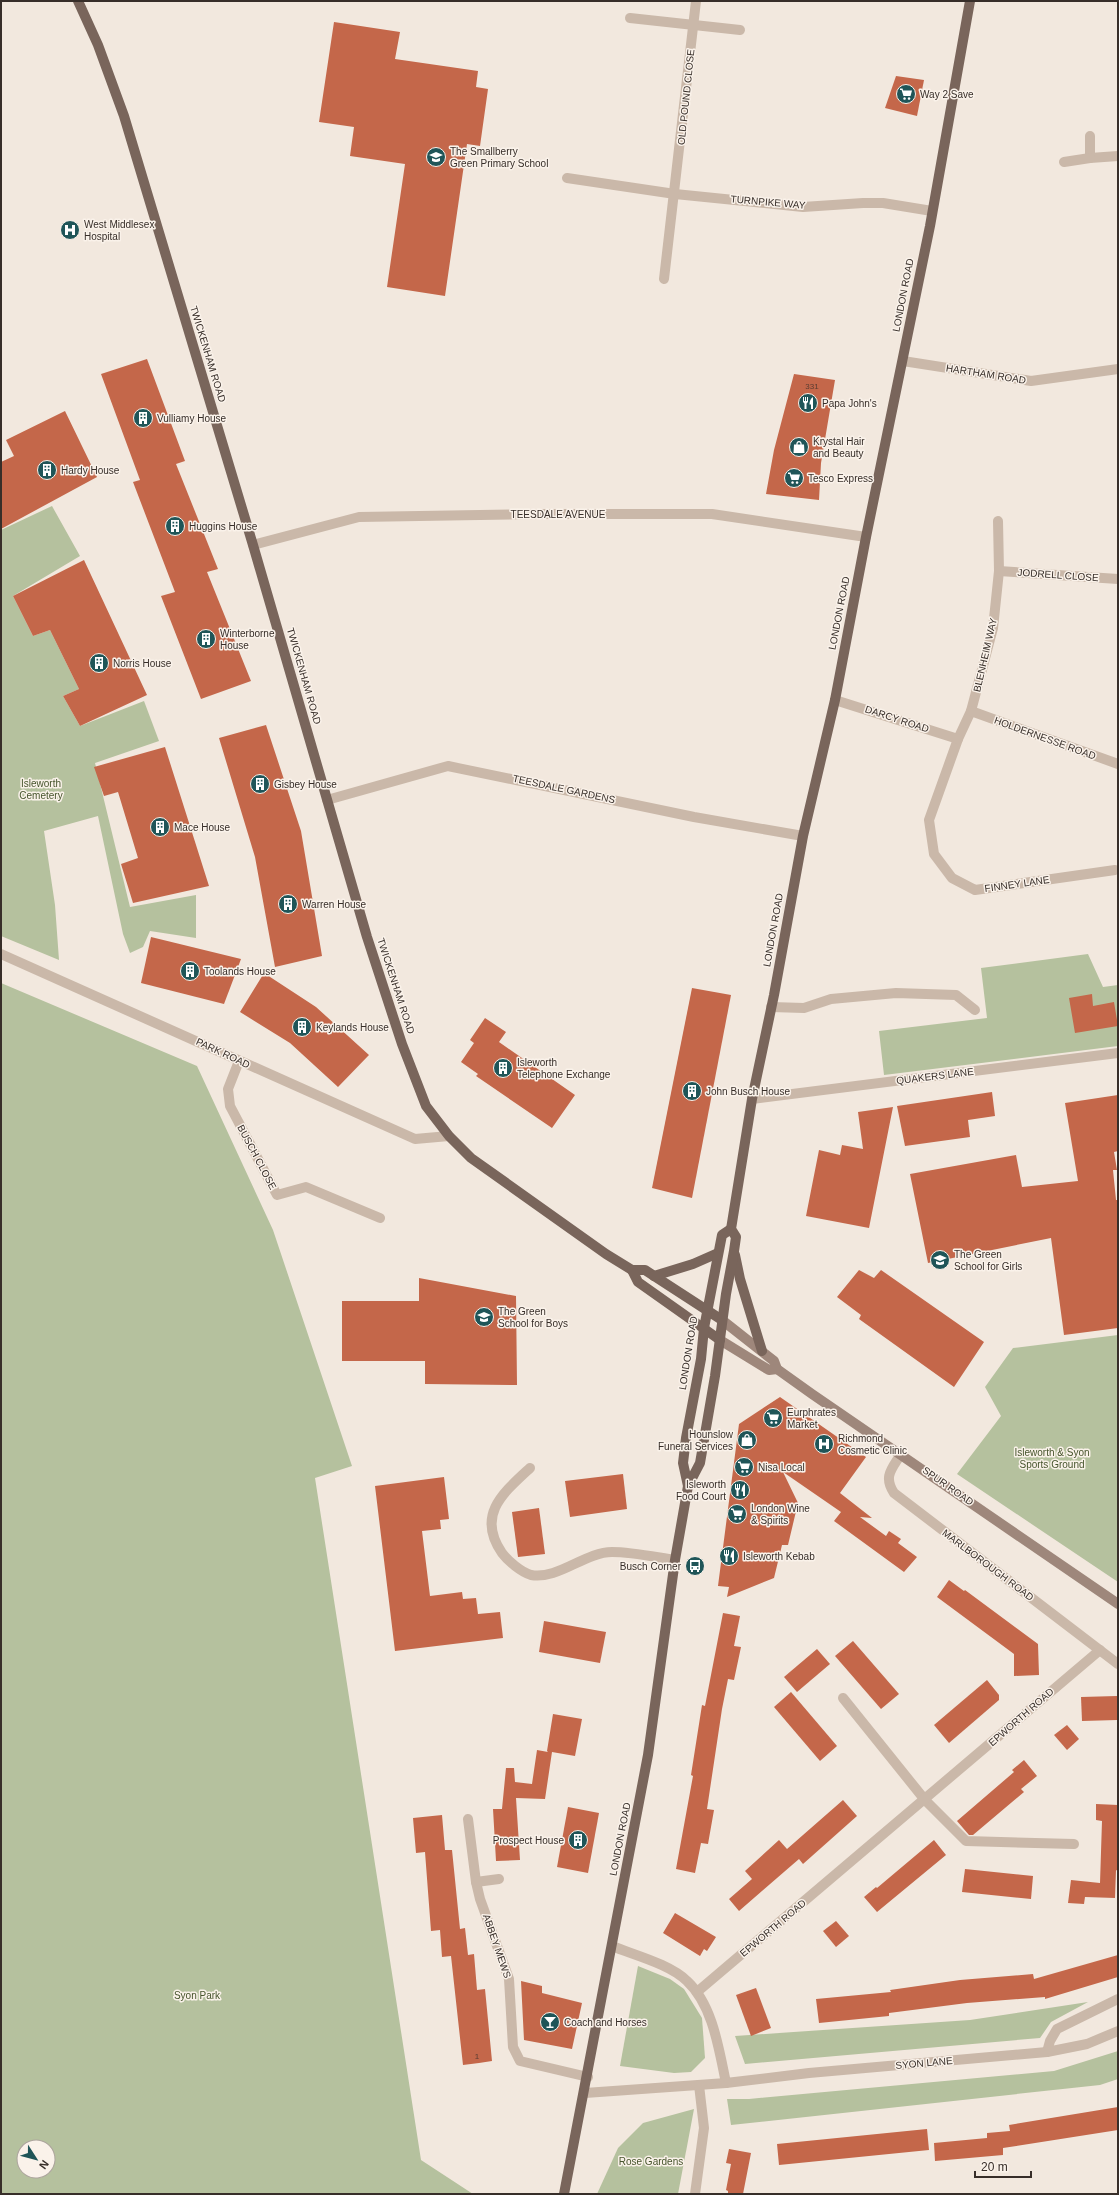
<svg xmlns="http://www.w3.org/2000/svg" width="1119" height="2195" viewBox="0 0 1119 2195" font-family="Arial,sans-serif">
	<rect width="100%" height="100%" fill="#f2e8de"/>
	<g fill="#b5c19e" fill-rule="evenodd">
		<polygon points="52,506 80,556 13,596 33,636 50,630 79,689 63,696 80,726 144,701 159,741 95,763 130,907 196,895 196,938 150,931 143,947 130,953 123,934 98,816 44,831 55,905 59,960 1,936 1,530"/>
		<polygon points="1088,954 1103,987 1118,985 1118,1046 884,1075 879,1031 987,1018 981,968"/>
		<path d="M1,983L197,1066L273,1230L352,1466L315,1478L421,2160L473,2194H1ZM24,2147H48V2171H24Z"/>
		<polygon points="1118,1335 1118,1582 957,1474 1001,1416 985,1387 1013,1348"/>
		<polygon points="638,1966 670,1979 684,1989 702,2018 705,2058 691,2072 674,2073 620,2066"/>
		<polygon points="1088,2002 1051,2022 1040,2038 745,2064 735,2036 970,2020"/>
		<polygon points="1118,2051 1118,2079 1100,2085 731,2125 727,2099 749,2099 1054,2071"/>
		<polygon points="694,2109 678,2194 597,2194 618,2148 643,2123"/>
	</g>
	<g fill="#c4674a">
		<polygon points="334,22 400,32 395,59 478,71 476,87 488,89 480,146 467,144 445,296 387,287 405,164 350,156 354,127 319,122"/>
		<polygon points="896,76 924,80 917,116 885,108"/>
		<polygon points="147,359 185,461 176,464 218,569 207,572 251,681 201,699 161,596 175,592 133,482 140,480 101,374"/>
		<polygon points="794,374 835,380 821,463 819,500 766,494 774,450"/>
		<polygon points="65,411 97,477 1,529 1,462 14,456 6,440"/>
		<polygon points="84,560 147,695 80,726 63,696 79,689 50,630 33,636 13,596"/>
		<polygon points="266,725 301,831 322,956 275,967 255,857 219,738"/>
		<polygon points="165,747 209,886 133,903 121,864 138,858 118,792 104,796 94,767"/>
		<polygon points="151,937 241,959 224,1004 141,983"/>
		<polygon points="264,973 316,1007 369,1055 338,1087 290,1043 240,1012"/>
		<polygon points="692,988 731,995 692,1198 652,1188"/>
		<polygon points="1092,994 1093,1006 1114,1002 1118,1026 1075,1033 1069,998"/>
		<polygon points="485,1018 506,1032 499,1042 575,1095 552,1128 476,1076 478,1074 461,1062 474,1043 470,1040"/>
		<polygon points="992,1092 995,1116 968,1120 970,1137 905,1146 897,1106"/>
		<polygon points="1118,1095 1118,1151 1114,1152 1117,1170 1113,1170 1116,1200 1118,1200 1118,1328 1064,1335 1051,1238 928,1263 910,1174 1016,1155 1022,1187 1078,1181 1065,1103"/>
		<polygon points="893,1107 869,1228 806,1216 819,1150 840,1155 842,1145 863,1149 858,1112"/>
		<polygon points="859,1270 874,1278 881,1270 984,1342 954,1387 859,1319 861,1315 837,1297"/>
		<polygon points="419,1278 516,1296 517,1385 425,1384 425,1361 342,1361 342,1301 419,1301"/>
		<polygon points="780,1397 866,1457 840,1493 872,1518 860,1517 886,1536 889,1531 901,1539 898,1543 917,1557 904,1572 834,1521 841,1512 783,1472 798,1503 788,1545 782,1545 774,1578 727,1597 729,1587 718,1586 739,1424"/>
		<polygon points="623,1474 627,1509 570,1517 565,1481"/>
		<polygon points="444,1477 449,1519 440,1520 441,1529 422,1531 430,1596 462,1592 463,1599 476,1598 478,1614 500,1612 503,1638 395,1651 375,1486"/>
		<polygon points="539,1508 545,1554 518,1557 512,1512"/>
		<polygon points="949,1580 964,1591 965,1590 1038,1644 1039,1675 1014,1676 1014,1654 937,1597"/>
		<polygon points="723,1613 740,1616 734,1646 741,1647 734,1680 728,1679 722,1709 707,1809 714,1810 708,1844 701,1843 695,1873 676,1869 693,1776 691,1775 702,1705 705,1706"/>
		<polygon points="544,1621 606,1632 600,1663 539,1652"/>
		<polygon points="853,1641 899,1694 881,1709 835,1656"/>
		<polygon points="817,1649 830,1664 797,1692 784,1677"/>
		<polygon points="987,1680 999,1695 999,1700 949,1743 934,1725"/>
		<polygon points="791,1692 837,1746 820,1761 774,1707"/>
		<polygon points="1117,1696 1117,1720 1082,1721 1081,1697"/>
		<polygon points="553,1714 582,1719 575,1756 552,1752 545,1799 516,1798 520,1860 496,1861 493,1809 502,1809 506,1768 514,1768 515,1782 532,1784 537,1750 548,1752 547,1751"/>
		<polygon points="1067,1725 1079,1739 1067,1750 1054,1735"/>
		<polygon points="1024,1760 1037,1776 1021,1789 1024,1792 973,1835 969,1835 957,1821 1014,1772 1012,1770"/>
		<polygon points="843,1800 857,1816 803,1864 799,1859 739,1911 729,1899 752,1879 745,1871 779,1840 787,1849"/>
		<polygon points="1096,1804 1118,1805 1118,1871 1116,1870 1115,1898 1085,1897 1084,1904 1068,1903 1071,1880 1100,1883 1102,1821 1096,1820"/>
		<polygon points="568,1807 599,1813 588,1873 557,1867"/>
		<polygon points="442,1815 445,1850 452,1850 460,1929 465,1928 468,1955 474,1954 477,1990 485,1989 492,2061 479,2063 463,2065 451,1956 442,1957 440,1930 431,1931 425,1852 416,1853 413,1818"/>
		<polygon points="934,1840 946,1855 877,1912 864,1897 876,1887 877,1888"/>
		<polygon points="965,1869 1033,1876 1031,1899 962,1892"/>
		<polygon points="675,1913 716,1937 707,1951 704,1949 700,1956 663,1933"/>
		<polygon points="836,1921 849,1936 836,1947 823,1931"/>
		<polygon points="1118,1955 1118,1977 1045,1999 1045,1997 967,2003 889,2013 889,2016 819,2023 816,1999 891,1992 890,1990 960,1980 1033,1974 1034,1979"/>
		<polygon points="521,1981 542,1986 542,1993 582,2003 572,2049 524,2040"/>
		<polygon points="756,1988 771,2028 751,2036 736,1995"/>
		<polygon points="1118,2107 1118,2130 1003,2148 1003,2155 935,2161 934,2143 987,2138 987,2133 1010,2131 1009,2125"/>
		<polygon points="927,2129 929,2150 779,2165 777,2144"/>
		<polygon points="729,2149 751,2153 743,2194 728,2194 728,2191 726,2190 731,2164 726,2163"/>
	</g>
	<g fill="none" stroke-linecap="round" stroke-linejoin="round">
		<g stroke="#cab8a9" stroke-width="10">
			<polyline points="630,18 740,30"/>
			<polyline points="1090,136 1090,158 1118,156"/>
			<polyline points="1064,162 1090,158"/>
			<polyline points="567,178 675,194 803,207 863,203 883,203 932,211"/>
			<polyline points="664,279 696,1"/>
			<polyline points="903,361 1031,381 1118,369"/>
			<polyline points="998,521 999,571 993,628 971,711 958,739 929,820 934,854 952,878 975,890 1115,870"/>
			<polyline points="253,545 359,517 540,514 712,514 866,537"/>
			<polyline points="999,571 1118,579"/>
			<polyline points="835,700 958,739"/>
			<polyline points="971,711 1118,764"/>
			<polyline points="327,800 448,766 694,817 803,836"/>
			<polyline points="1,954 415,1139 449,1136"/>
			<polyline points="771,1007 804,1008 831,999 896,993 956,995 975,1010"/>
			<polyline points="239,1061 228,1089 230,1106 277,1195 306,1187 380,1218"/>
			<polyline points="752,1099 1118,1053"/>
			<path d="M901,1454C892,1469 883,1476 894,1493L1118,1664"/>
			<path d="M530,1468C503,1493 476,1515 502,1553C508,1561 521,1572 531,1575C558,1580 585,1552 612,1552C632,1552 655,1557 675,1560"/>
			<polyline points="843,1698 925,1800 966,1841 1074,1844"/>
			<polyline points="468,1819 476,1882 480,1899 509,1979 513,2047 520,2061 588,2077"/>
			<polyline points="476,1882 499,1879"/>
			<path d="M612,1946C634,1955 670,1964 687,1981C713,2005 719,2050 726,2083"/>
			<polyline points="697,1992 1100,1650"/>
			<polyline points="1047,2052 1050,2041 1057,2029 1118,1999"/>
			<polyline points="585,2093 726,2083 809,2073 1047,2052 1087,2044 1118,2031"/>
			<polyline points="695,2194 704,2128 699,2085"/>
		</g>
		<g stroke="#9e877b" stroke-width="10">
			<polyline points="722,1320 774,1361 777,1369 812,1394 1118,1604"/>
			<polyline points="720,1340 764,1367 769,1370 777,1369"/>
		</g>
		<g stroke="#79655b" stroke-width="10">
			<polyline points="78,1 98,45 124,116 253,545 367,937 402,1044 426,1106 449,1136 471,1158 606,1254 632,1270 645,1270 722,1320"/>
			<polyline points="735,1255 740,1279 762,1351"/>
			<polyline points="632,1270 638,1282 720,1340"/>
			<polyline points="654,1276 693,1264 718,1253"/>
			<polyline points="688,1486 683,1463 686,1438 701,1359 704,1328 722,1235 731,1229"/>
			<polyline points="564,2194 648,1755 675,1560 688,1486 700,1463 715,1376 726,1294 734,1251 736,1237 731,1229 752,1099 774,995 803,836 835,700 866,537 930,226 970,1"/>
		</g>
	</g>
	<defs>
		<g id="supermarket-disc" transform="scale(1)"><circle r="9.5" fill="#1f5558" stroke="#faf2ea"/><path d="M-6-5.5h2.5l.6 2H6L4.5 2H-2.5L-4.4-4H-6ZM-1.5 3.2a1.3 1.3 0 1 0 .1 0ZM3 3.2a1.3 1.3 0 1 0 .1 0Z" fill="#fff"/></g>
		<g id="school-disc" transform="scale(1)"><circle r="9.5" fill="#1f5558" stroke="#faf2ea"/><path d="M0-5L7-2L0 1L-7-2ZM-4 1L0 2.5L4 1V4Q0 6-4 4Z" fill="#fff"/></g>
		<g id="hospital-disc" transform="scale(1)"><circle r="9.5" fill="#1f5558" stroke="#faf2ea"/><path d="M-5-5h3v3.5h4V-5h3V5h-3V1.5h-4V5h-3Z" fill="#fff"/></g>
		<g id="restaurant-disc" transform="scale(1)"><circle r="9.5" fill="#1f5558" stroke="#faf2ea"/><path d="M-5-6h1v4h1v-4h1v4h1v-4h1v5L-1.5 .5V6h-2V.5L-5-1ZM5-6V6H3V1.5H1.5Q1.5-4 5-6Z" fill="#fff"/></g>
		<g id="building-disc" transform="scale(1)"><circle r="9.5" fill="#1f5558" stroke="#faf2ea"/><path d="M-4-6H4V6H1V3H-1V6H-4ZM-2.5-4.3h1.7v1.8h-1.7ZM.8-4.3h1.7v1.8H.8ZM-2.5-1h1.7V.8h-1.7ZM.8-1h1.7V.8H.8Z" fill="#fff"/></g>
		<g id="shop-disc" transform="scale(1)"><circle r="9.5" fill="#1f5558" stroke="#faf2ea"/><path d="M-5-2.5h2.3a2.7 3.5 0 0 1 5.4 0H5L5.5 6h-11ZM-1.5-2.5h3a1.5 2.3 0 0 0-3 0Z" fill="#fff"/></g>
		<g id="bus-disc" transform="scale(1)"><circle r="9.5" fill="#1f5558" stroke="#faf2ea"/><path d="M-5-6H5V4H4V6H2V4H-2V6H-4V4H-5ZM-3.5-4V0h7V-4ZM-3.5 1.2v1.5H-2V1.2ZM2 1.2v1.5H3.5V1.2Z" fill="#fff"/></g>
		<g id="bar-disc" transform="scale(1)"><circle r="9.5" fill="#1f5558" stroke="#faf2ea"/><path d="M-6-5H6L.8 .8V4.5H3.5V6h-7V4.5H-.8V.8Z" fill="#fff"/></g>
	</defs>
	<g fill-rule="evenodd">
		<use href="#supermarket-disc" x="906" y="94"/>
		<use href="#school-disc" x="436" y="157"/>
		<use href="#hospital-disc" x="70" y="230"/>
		<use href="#restaurant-disc" x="808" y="403"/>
		<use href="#building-disc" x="143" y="418"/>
		<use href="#shop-disc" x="799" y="447"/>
		<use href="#building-disc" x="47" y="470"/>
		<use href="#supermarket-disc" x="794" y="478"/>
		<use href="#building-disc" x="175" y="526"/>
		<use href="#building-disc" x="206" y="639"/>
		<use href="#building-disc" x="99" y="663"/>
		<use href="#building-disc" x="260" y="784"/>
		<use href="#building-disc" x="160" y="827"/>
		<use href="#building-disc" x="288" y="904"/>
		<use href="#building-disc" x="190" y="971"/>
		<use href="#building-disc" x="302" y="1027"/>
		<use href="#building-disc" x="503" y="1068"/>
		<use href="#building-disc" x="692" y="1091"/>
		<use href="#school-disc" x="940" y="1260"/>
		<use href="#school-disc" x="484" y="1317"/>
		<use href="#supermarket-disc" x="773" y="1418"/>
		<use href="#shop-disc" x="747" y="1440"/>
		<use href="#hospital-disc" x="824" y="1444"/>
		<use href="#supermarket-disc" x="744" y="1467"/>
		<use href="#restaurant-disc" x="740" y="1490"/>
		<use href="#supermarket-disc" x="737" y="1514"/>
		<use href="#restaurant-disc" x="729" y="1556"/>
		<use href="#bus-disc" x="695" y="1566"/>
		<use href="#building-disc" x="578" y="1840"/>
		<use href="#bar-disc" x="550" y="2022"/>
	</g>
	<g text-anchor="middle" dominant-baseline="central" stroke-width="3" stroke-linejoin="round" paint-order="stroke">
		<g font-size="8" fill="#5a3c31">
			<text x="812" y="386">331</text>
			<text x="477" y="2056">1</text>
		</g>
		<g font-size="10" fill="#372e29" stroke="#faf2ea" text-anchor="start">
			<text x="920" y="94">Way 2 Save</text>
			<text x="450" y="151">The Smallberry<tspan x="450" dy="12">Green Primary School</tspan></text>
			<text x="84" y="224">West Middlesex<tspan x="84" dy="12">Hospital</tspan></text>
			<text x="822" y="403">Papa John's</text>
			<text x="157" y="418">Vulliamy House</text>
			<text x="813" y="441">Krystal Hair<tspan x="813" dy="12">and Beauty</tspan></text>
			<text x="61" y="470">Hardy House</text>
			<text x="808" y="478">Tesco Express</text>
			<text x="189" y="526">Huggins House</text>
			<text x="220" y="633">Winterborne<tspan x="220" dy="12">House</tspan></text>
			<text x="113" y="663">Norris House</text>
			<text x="274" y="784">Gisbey House</text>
			<text x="174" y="827">Mace House</text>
			<text x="302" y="904">Warren House</text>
			<text x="204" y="971">Toolands House</text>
			<text x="316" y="1027">Keylands House</text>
			<text x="517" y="1062">Isleworth<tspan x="517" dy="12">Telephone Exchange</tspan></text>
			<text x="706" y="1091">John Busch House</text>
			<text x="954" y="1254">The Green<tspan x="954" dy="12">School for Girls</tspan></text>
			<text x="498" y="1311">The Green<tspan x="498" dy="12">School for Boys</tspan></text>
			<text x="787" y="1412">Eurphrates<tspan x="787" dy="12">Market</tspan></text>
			<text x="733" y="1434" text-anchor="end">Hounslow<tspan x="733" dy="12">Funeral Services</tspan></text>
			<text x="838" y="1438">Richmond<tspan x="838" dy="12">Cosmetic Clinic</tspan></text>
			<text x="758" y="1467">Nisa Local</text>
			<text x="726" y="1484" text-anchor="end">Isleworth<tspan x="726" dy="12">Food Court</tspan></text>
			<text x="751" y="1508">London Wine<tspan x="751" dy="12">&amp; Spirits</tspan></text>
			<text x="743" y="1556">Isleworth Kebab</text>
			<text x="681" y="1566" text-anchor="end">Busch Corner</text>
			<text x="564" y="1840" text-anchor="end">Prospect House</text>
			<text x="564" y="2022">Coach and Horses</text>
		</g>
		<g font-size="10" fill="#372e29" stroke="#faf2ea">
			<text transform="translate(686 97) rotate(-84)">OLD POUND CLOSE</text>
			<text transform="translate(768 202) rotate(5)">TURNPIKE WAY</text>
			<text transform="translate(903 295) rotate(-79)">LONDON ROAD</text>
			<text transform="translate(208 354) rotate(73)">TWICKENHAM ROAD</text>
			<text transform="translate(986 374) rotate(9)">HARTHAM ROAD</text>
			<text x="558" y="514">TEESDALE AVENUE</text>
			<text transform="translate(1058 575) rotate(4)">JODRELL CLOSE</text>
			<text transform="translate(839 613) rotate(-79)">LONDON ROAD</text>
			<text transform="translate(985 655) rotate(-77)">BLENHEIM WAY</text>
			<text transform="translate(304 676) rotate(74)">TWICKENHAM ROAD</text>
			<text transform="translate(897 719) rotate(18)">DARCY ROAD</text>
			<text transform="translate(1045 738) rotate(20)">HOLDERNESSE ROAD</text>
			<text transform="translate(564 789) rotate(12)">TEESDALE GARDENS</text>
			<text transform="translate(1017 884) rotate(-8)">FINNEY LANE</text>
			<text transform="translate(773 930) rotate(-80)">LONDON ROAD</text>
			<text transform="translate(396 986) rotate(72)">TWICKENHAM ROAD</text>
			<text transform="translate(223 1053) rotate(25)">PARK ROAD</text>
			<text transform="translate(935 1076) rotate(-7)">QUAKERS LANE</text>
			<text transform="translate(257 1157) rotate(62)">BUSCH CLOSE</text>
			<text transform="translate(688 1353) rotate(-81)">LONDON ROAD</text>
			<text transform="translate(948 1486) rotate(35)">SPUR ROAD</text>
			<text transform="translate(988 1565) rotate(37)">MARLBOROUGH ROAD</text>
			<text transform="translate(1021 1717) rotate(-41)">EPWORTH ROAD</text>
			<text transform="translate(620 1839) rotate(-79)">LONDON ROAD</text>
			<text transform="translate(773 1928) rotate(-40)">EPWORTH ROAD</text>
			<text transform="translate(497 1946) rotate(71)">ABBEY MEWS</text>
			<text transform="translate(924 2063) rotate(-5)">SYON LANE</text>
		</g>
		<g font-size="10" fill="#47552d" stroke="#faf2ea">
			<text x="41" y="783">Isleworth<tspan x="41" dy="12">Cemetery</tspan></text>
			<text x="1052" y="1452">Isleworth &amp; Syon<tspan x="1052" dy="12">Sports Ground</tspan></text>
			<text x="197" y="1995">Syon Park</text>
			<text x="651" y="2161">Rose Gardens</text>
		</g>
	</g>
	<rect width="1119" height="2195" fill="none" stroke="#372e29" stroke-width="4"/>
	<g transform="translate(36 2159) rotate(126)"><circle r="19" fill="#faf2ea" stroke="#aca49d"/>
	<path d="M0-3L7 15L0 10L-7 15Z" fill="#1f5558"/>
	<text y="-6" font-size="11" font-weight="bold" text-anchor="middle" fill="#372e29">N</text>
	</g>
	<path d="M975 2171v6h56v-6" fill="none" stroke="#372e29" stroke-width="2"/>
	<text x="981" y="2171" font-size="12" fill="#372e29" stroke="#faf2ea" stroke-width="3" paint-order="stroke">20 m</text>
</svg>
